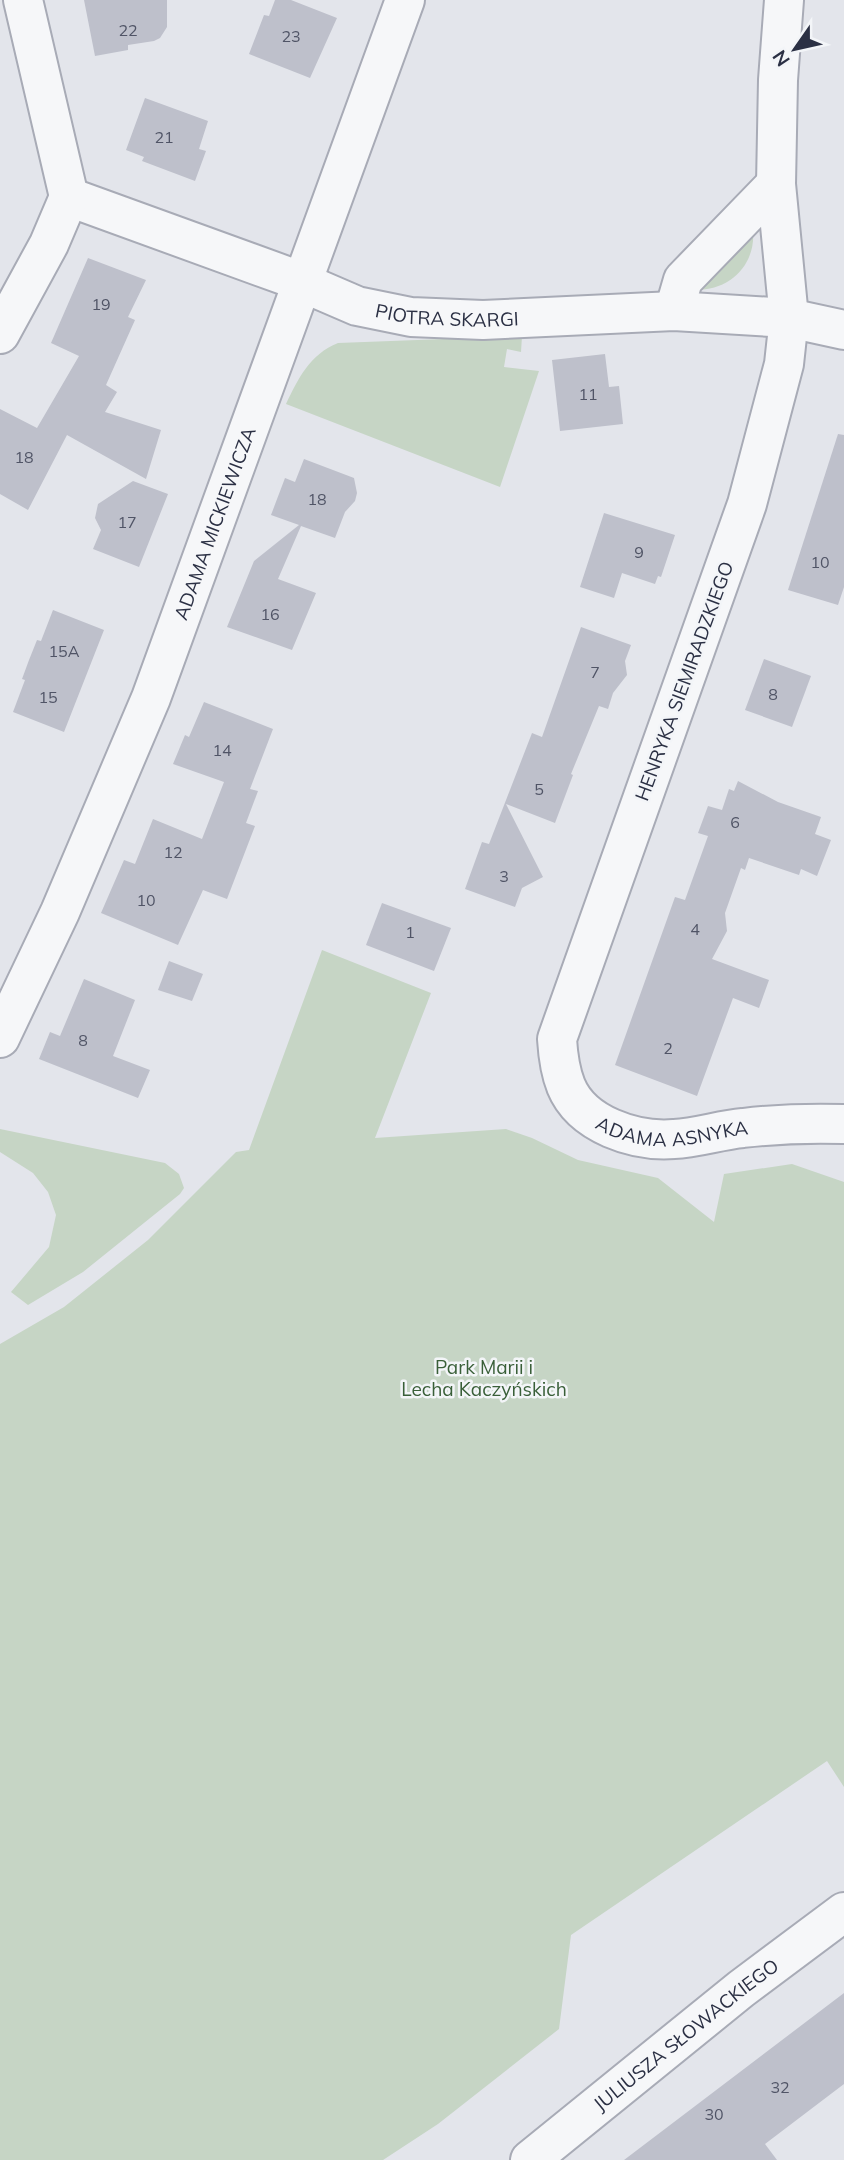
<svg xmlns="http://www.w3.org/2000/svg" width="844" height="2160" viewBox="0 0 844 2160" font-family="Mulish,sans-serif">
	<rect width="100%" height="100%" fill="#e3e5eb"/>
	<g fill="#c6d5c5">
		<path d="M753,230C756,265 730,290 696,290Z"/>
		<path d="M522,336L521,352L507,349L504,367L539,371L500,487L286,404C298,379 310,354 338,343Z"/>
		<polygon points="322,950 431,993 375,1138 506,1129 532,1138 578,1160 658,1178 714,1222 724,1174 792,1164 844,1182 844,1787 827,1761 571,1935 559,2029 438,2124 383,2160 0,2160 0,1344 64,1307 148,1240 236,1152 249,1150"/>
		<polygon points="0,1129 165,1163 179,1174 184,1188 180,1194 83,1272 28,1305 11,1292 49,1247 56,1215 48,1192 33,1173 0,1152"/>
	</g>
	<g fill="#bec0cb">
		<polygon points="84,0 167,0 167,27 160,38 154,41 128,45 128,50 95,56"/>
		<polygon points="275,0 291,0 337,18 310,78 249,54 264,15 269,16"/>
		<polygon points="145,98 208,121 199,149 206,151 195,181 142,161 144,157 126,150"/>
		<polygon points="88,258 146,280 128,317 135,320 106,385 117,392 105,412 161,430 146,479 67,435 28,510 0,494 0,409 37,428 79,356 51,343"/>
		<polygon points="605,354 609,387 619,386 623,424 560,431 552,360"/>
		<polygon points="838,434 844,435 844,587 838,605 788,590"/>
		<polygon points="304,459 354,478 357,493 355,501 345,512 335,538 301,526 278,579 316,593 292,650 227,627 254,561 299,525 271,515 285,478 295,482"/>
		<polygon points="133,481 168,494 139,567 93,549 101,530 95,518 98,504"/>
		<polygon points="604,513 675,535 661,577 658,576 655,584 622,573 614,598 580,587"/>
		<polygon points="53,610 104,630 64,732 13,712 25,680 22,679 29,660 37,640 41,641"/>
		<polygon points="581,627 631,645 625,661 627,675 613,693 608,709 599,706 571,774 573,775 555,823 506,804 543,877 522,888 515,907 465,889 482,842 489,844 532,733 542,737"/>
		<polygon points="764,659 811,676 792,727 745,710"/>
		<polygon points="204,702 273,729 250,789 258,791 246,823 255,826 227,899 203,890 178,945 101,913 124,860 135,864 153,819 202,839 224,782 173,764 185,735 189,737"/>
		<polygon points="738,781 778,802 821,817 815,834 831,840 817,876 801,869 799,875 749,858 745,870 741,868 725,913 727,931 712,959 769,980 759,1008 733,998 697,1096 615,1065 675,897 685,900 708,836 698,833 708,806 722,810 729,789 734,791"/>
		<polygon points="382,903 451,928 434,971 366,945"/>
		<polygon points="169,961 203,974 192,1001 158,990"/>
		<polygon points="84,979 135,1000 113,1056 150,1070 138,1098 39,1059 50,1032 60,1036"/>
		<polygon points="844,1993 844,2084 765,2144 777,2160 624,2160"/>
	</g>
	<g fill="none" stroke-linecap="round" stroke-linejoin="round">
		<g stroke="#a8abb6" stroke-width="42">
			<g id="minor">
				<path id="s1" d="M784,0L778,80L776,184L789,318L784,364L747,504L557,1039C558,1055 560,1071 566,1086C582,1125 635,1142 674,1139C697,1138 720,1130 743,1128C777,1124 810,1123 844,1124"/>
				<path id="s2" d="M69,197L292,278L357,306L411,317L483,320L674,311L789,318L844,330"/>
				<polyline points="674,311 683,280 776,184"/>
				<polyline points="0,334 49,244 69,197 23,0"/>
				<path id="s3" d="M0,1038L60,912L151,698L405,0"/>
				<path id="s4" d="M530,2160L741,1989L844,1912"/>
			</g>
		</g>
		<use href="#minor" stroke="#f6f7f9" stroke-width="38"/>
	</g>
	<g text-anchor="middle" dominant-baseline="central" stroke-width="5" stroke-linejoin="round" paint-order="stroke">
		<g font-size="16" fill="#505466">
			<text x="128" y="30">22</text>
			<text x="291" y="36">23</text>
			<text x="164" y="137">21</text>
			<text x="101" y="304">19</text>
			<text x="588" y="394">11</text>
			<text x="24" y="457">18</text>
			<text x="317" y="499">18</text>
			<text x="127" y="522">17</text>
			<text x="639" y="552">9</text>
			<text x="820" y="562">10</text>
			<text x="270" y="614">16</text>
			<text x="64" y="651">15A</text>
			<text x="595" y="672">7</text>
			<text x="773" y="694">8</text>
			<text x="48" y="697">15</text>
			<text x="222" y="750">14</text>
			<text x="539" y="789">5</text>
			<text x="735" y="822">6</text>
			<text x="173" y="852">12</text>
			<text x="504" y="876">3</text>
			<text x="146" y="900">10</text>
			<text x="695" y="929">4</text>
			<text x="410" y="932">1</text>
			<text x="83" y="1040">8</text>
			<text x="668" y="1048">2</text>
			<text x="780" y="2087">32</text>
			<text x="714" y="2114">30</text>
		</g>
		<g font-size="19" fill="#2b3044" stroke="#f3f5f8">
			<text stroke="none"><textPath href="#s2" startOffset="399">PIOTRA SKARGI</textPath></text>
			<text stroke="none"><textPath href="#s3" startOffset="558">ADAMA MICKIEWICZA</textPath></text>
			<text transform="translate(684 681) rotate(-70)">HENRYKA SIEMIRADZKIEGO</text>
			<text stroke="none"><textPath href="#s1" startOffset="1251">ADAMA ASNYKA</textPath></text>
			<text stroke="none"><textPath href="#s4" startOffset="200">JULIUSZA SŁOWACKIEGO</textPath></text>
		</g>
		<g font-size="19" fill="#395f38" stroke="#f3f5f8">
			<text x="484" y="1367">Park Marii i<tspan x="484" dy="22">Lecha Kaczyńskich</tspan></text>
		</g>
	</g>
	<g transform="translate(795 49) rotate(236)" stroke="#f3f5f8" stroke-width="5" paint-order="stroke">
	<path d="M0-5L12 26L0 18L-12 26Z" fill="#2b3044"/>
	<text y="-10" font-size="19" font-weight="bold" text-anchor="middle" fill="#2b3044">N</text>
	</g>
</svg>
